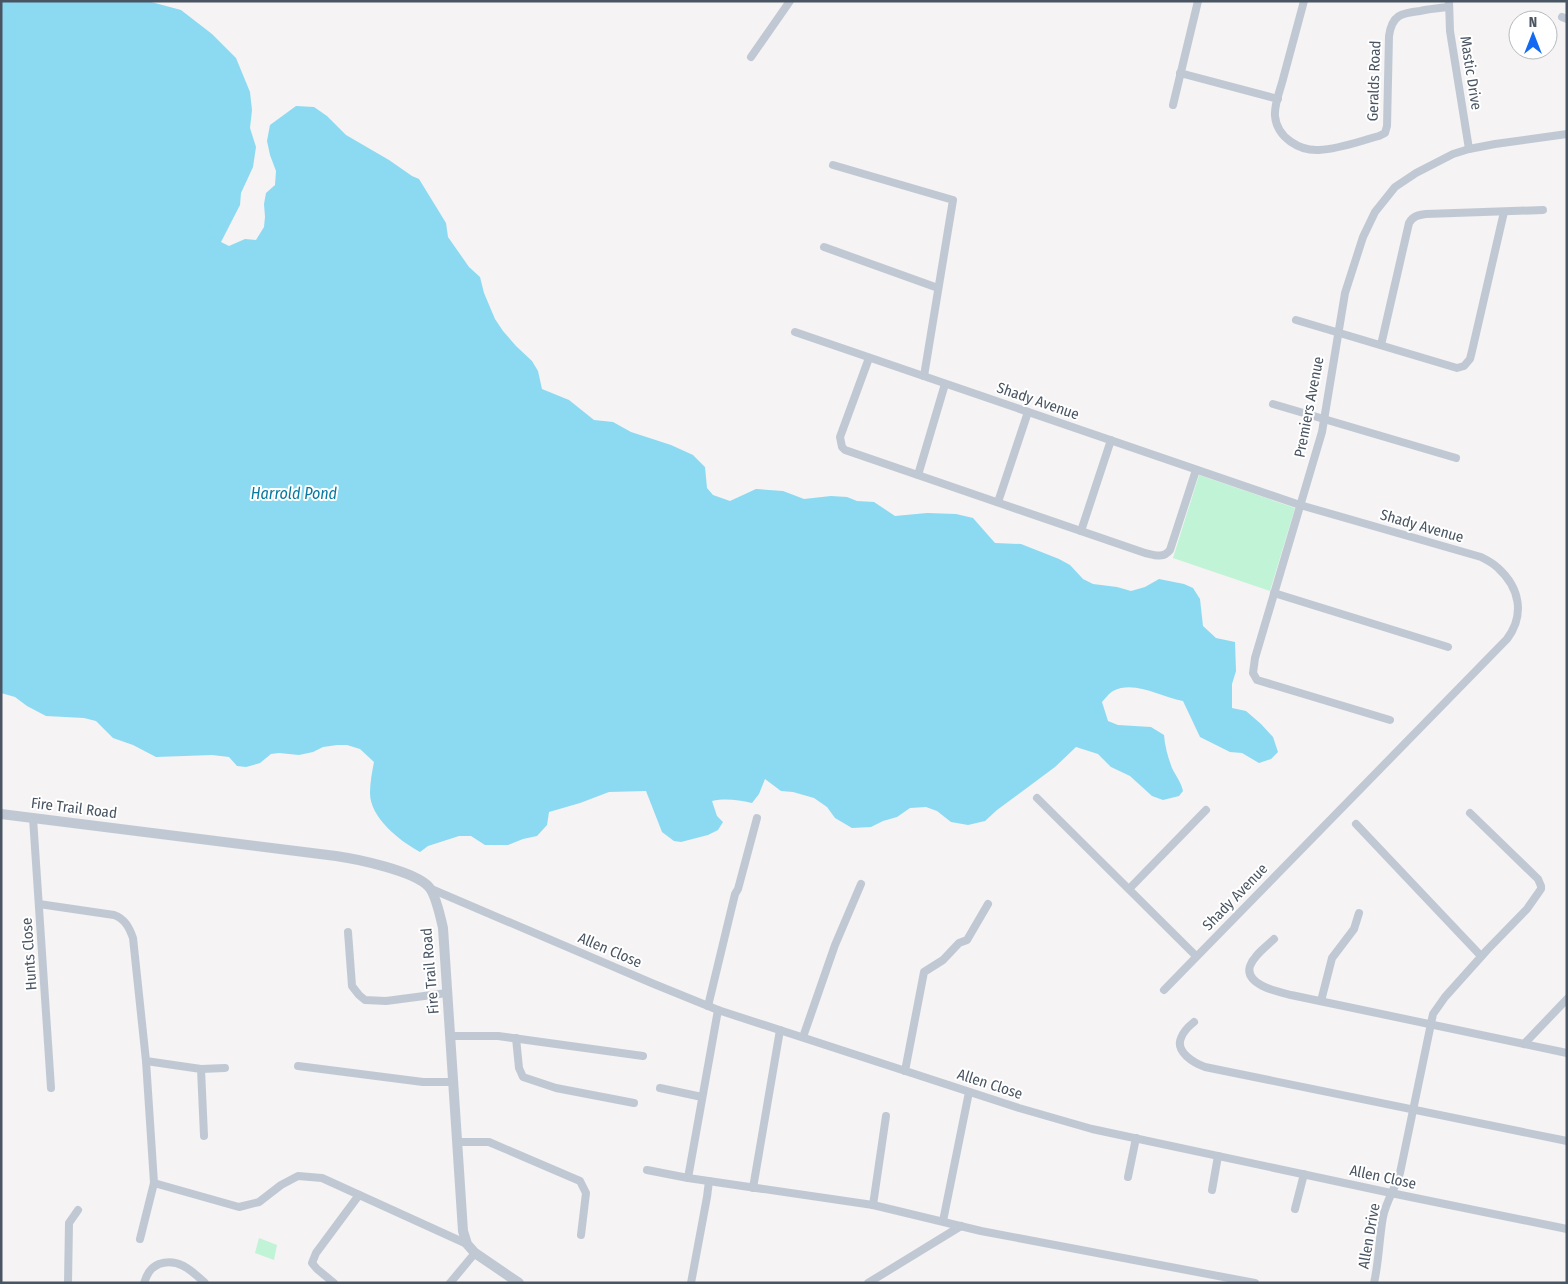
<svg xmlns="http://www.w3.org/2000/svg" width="1568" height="1284" viewBox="0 0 1568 1284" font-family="'Fira Sans Condensed',sans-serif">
	<rect width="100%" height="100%" fill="#f5f3f3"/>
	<g fill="#c1f3d6">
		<polygon points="1199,475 1295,508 1270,591 1173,558"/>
		<polygon points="259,1238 277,1245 274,1260 255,1253"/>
	</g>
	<path fill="#8cd9f2" d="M1,1H148L155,3L181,10L212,34L236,58L250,92L252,110L250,128L256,147L253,167L241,193L240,205L221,242L229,246L245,239L256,240L264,227L265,217L264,204L266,193L275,185L276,171L270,155L267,141L270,125L296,106L314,107L327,116L346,135L389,160L412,176L419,179L446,223L448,237L469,267L480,277L484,293L495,319L503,331L516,346L532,361L538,371L542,389L569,400L594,420L613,422L631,432L671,445L693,455L705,467L707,488L713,495L730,501L756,489L783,491L804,499L831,496L847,497L857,501L874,502L895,516L927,513L956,514L973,518L995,543L1021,544L1059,559L1070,565L1083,579L1093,584L1117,587L1131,591L1145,587L1159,579L1184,584L1193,588L1200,599L1203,626L1216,638L1235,642L1236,671L1232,684V708L1246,711L1261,724L1273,737L1278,752L1271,759L1259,763L1242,753L1230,752L1200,737L1183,701C1160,697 1135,680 1113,691C1109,693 1105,699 1102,702L1108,721L1118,725L1151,727L1164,735C1165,747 1168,757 1172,768C1176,776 1181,782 1183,791L1179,796L1163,800L1152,796L1130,776L1111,767L1098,754L1076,747L1055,767L997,810L985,821L968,825L951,822L937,811L926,807L910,808L897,817L883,821L871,827L852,828L835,818L827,807L814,798L793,792L781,791L765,779L759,794L752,803C738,800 726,798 712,801L717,816L723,822L718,830L708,835L681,842L674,841L662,832L646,791L609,792L580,803L549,812L547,825L537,836L523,839L508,845H485L471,836H459L428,846L420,852C400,841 370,818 370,793C370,783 372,772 374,762L360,749L347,745H337L323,747L313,752L299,755L279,753L271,754L260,763L246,767L237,766L229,757L212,755L156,757L133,745L113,738L96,721L84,718L46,716L27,706L15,697L1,693Z"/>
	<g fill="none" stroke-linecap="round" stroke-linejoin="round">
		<g stroke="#c0c9d3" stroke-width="8">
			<path d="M1304,1C1297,27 1290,53 1283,79C1280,91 1274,104 1275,116C1277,138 1300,151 1319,150C1340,149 1360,141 1379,136L1385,133L1387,126L1389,36C1392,15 1401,13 1420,11C1429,9 1439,8 1448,7"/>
			<polyline points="1449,1 1450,31 1469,149"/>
			<polyline points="1562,17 1567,19"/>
			<polyline points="751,57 790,1"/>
			<polyline points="1180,73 1278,99"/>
			<polyline points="1173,105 1198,1"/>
			<polyline points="833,165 953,200 924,376"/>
			<polyline points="824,247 938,288"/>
			<polyline points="1296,320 1457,368 1464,366 1470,359 1472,351 1504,212"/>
			<path d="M795,332L1300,505L1481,557C1487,560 1493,563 1498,568C1520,588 1525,615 1507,639L1164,990"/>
			<path d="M1381,345L1409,223C1413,216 1418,215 1426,214L1543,210"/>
			<path d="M869,358L840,437L842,447L845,450L1145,553C1154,555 1163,559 1170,550L1196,470"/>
			<polyline points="1273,404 1456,458"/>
			<polyline points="918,475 945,384"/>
			<polyline points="998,502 1028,412"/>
			<polyline points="1081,531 1111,440"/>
			<polyline points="1274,593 1448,647"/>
			<polyline points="1390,720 1257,680 1253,673 1255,658 1322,432 1345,293 1363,237 1375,212 1395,187 1416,173 1453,154 1469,149 1495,144 1567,134"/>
			<polyline points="1037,798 1196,956"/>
			<polyline points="33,818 51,1088"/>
			<polyline points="1356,824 1481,956"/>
			<polyline points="429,888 654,984 718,1010 1019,1108 1092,1129 1391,1193 1567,1229"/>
			<polyline points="1129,889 1206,810"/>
			<path d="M39,904L114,915C125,919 129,927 133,938L146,1061L154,1183L140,1239"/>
			<polyline points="348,932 352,986 359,995 365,1000 386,1001 447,993"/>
			<path d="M1274,939C1266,947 1254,955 1250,966C1244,985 1279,992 1291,995L1567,1053"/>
			<polyline points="1321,1001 1332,958 1354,929 1359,913"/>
			<polyline points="708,1006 735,894 738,889 757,818"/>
			<path d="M1194,1022C1189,1026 1183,1032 1181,1038C1175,1052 1194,1063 1205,1067L1567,1141"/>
			<polyline points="450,1036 498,1036 643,1056"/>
			<polyline points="803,1037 835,945 861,884"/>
			<polyline points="516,1038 519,1068 523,1077 556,1088 634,1103"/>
			<polyline points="1524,1044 1567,999"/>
			<polyline points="146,1061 201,1069 204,1136"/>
			<polyline points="298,1066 423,1082 453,1082"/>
			<polyline points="201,1069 225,1068"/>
			<polyline points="905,1071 924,972 943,960 959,943 967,940 988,904"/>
			<polyline points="660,1088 702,1097"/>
			<polyline points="457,1142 489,1142 580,1181 586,1193 581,1235"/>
			<polyline points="647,1170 688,1178 873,1205 981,1231 1255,1283"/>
			<polyline points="1128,1177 1136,1138"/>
			<polyline points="688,1178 718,1010"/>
			<polyline points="154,1183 239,1207 259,1202 281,1185 298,1176 322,1178 467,1244"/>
			<polyline points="753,1188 780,1030"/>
			<polyline points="1212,1190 1218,1156"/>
			<polyline points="873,1205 886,1116"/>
			<polyline points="1295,1209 1304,1174"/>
			<polyline points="943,1221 969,1092"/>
			<polyline points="68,1283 69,1223 78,1210"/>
			<path d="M144,1283C147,1274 150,1268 159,1264C178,1257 192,1271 205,1283"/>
			<polyline points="334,1283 317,1269 312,1263 316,1253 359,1195"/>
			<polyline points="450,1283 475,1253"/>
			<polyline points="691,1283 707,1197 709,1181"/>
			<polyline points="868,1283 961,1226"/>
			<path d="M1374,1283C1379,1261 1379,1239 1383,1217C1386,1201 1395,1189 1400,1173L1433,1014L1445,997L1488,949L1527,909L1541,889V886L1538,879L1470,813"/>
		</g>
		<path stroke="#c0c9d3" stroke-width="10" d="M1,814L336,856C357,859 415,871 429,887C435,894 441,919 443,928L463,1231L467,1244L475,1253L519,1283"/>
	</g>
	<g text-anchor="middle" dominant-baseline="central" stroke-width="4" stroke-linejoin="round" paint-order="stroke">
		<g font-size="15" fill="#495562" stroke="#fff">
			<text transform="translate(1471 73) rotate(81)">Mastic Drive</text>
			<text transform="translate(1374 81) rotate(-88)">Geralds Road</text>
			<text transform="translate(1038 401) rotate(19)">Shady Avenue</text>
			<text transform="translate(1309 407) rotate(-79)">Premiers Avenue</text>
			<text transform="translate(1422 526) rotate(16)">Shady Avenue</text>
			<text transform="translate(74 808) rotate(7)">Fire Trail Road</text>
			<text transform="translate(1235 897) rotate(-46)">Shady Avenue</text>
			<text transform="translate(610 950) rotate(23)">Allen Close</text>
			<text transform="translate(29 954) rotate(-94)">Hunts Close</text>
			<text transform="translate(430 971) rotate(-95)">Fire Trail Road</text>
			<text transform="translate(990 1084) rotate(18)">Allen Close</text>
			<text transform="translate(1383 1177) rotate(12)">Allen Close</text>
			<text transform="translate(1369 1236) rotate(-80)">Allen Drive</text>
		</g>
		<g font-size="16" font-style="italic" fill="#067aa1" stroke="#fff">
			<text x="294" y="493">Harrold Pond</text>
		</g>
	</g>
	<rect width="1568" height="1284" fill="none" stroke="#495562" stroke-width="5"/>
	<g transform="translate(1533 35)"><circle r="24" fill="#ffffff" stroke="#b6bbc0"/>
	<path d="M0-4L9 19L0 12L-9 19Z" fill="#116af1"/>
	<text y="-8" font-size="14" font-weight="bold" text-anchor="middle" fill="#495562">N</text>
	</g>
</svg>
